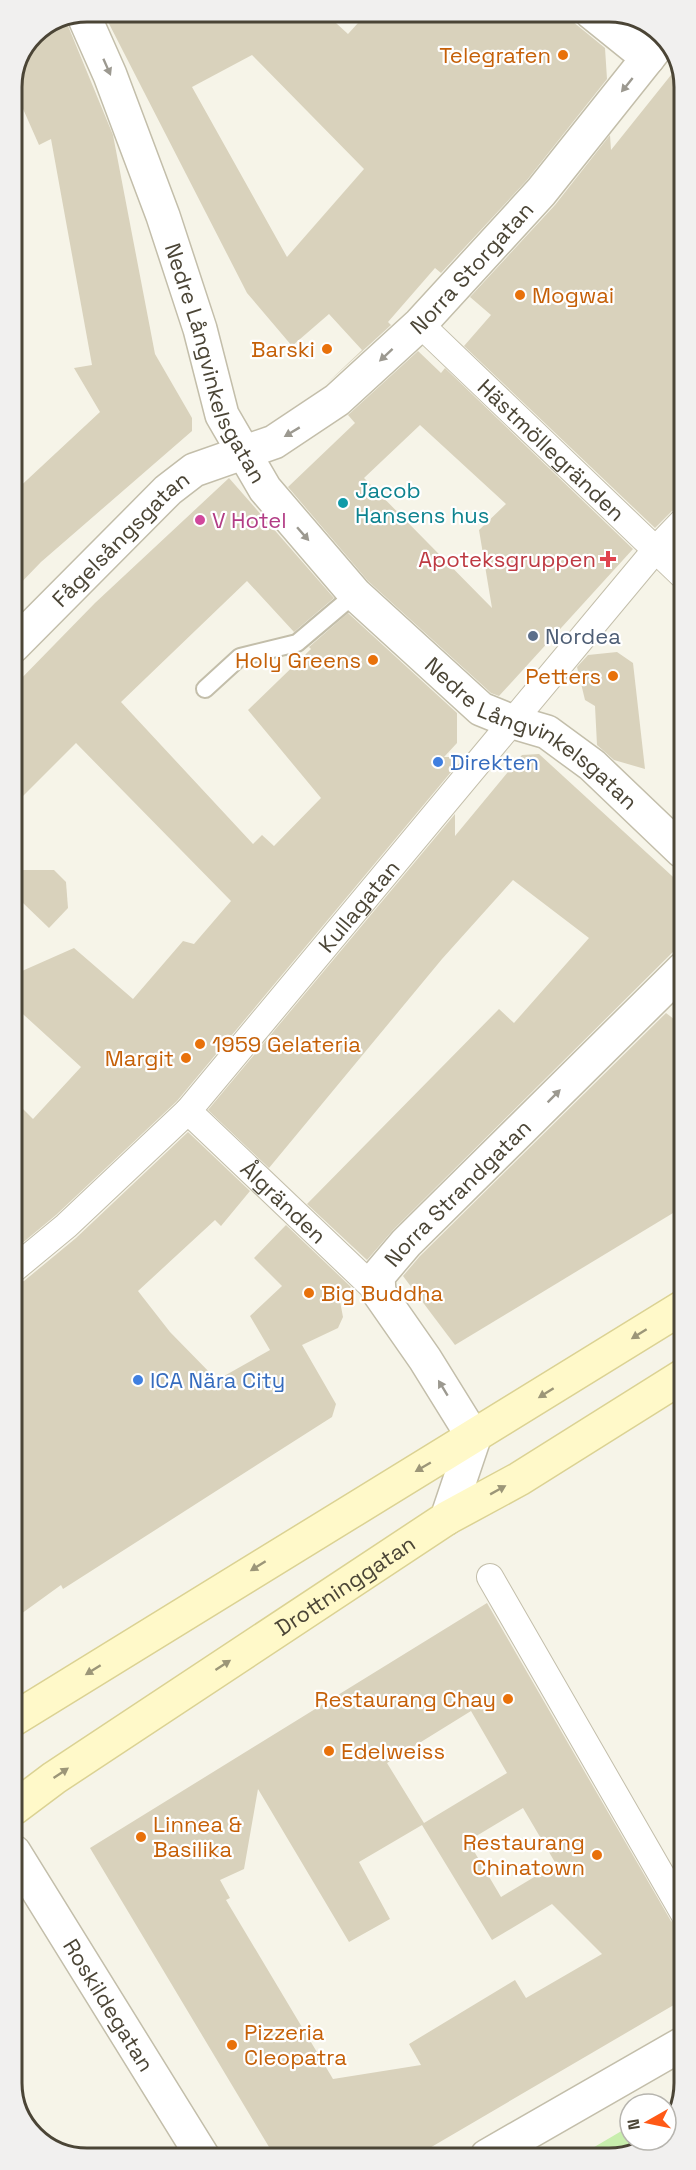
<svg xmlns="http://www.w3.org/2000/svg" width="696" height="2170" viewBox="0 0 696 2170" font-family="'Space Grotesk',sans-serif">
	<rect width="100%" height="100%" fill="#f6f4e8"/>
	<polygon fill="#c8eead" points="630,2126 630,2140 651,2140 628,2156 579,2156"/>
	<g fill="#d9d2bc" fill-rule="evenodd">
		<path d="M103,12H324L348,34L368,12H561L605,48L607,79L527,180L441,273L435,268L388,322L391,325L324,386L362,350L329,314L292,346L247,293ZM252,55L364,169L287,257L192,87Z"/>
		<polygon points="66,21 113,135 155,354 192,418 192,431 41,562 13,591 13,493 100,412 74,368 92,365 51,139 39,145 12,84 34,34"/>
		<polygon points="679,65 682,507 672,511 655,528 464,346 491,315 470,297 555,205 610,135 611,150"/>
		<path d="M418,351L441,373L445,368L633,549L499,696L491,693L368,581L288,487L355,423L348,415ZM420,425L506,504L479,530L492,608L364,478Z"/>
		<polygon points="229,478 334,598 294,632 247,581 121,702 253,844 262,835 274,846 321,798 248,710 311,649 309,647 348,613 457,713 457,743 444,757 456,757 456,766 177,1101 56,1215 14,1250 13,1099 33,1119 81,1067 13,1005 13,975 74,948 133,999 183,941 194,944 231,901 76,743 13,806 13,687 95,603"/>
		<polygon points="617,652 633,663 645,769 614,760 597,745 595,706 585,700 577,667 588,655"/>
		<polygon points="539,754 683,886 683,942 393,1230 367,1260 307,1204 499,1009 514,1023 589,938 513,880 442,959 269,1168 208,1110 455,814 455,836 522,755"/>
		<polygon points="20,870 54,870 66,882 68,908 49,928 23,903"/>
		<polygon points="666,1013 683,1026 683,1207 455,1345 403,1276 420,1256"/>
		<polygon points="188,1132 250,1191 221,1226 215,1220 138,1291 170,1332 217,1380 270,1350 250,1316 282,1286 254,1258 286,1225 351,1287 339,1296 343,1317 338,1328 302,1345 336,1404 332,1417 63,1589 61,1585 14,1619 14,1284 24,1281 76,1238"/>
		<path d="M487,1603L671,1921L684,1929V1999L416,2156L275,2157L90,1848ZM471,1711L507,1773L424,1823L387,1763ZM258,1789L349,1942L390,1919L359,1862L422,1825L492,1940L552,1904L602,1954L526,1998L515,1980L409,2044L421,2065L333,2079L226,1900L230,1898L220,1880L244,1869ZM523,1808L556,1864L501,1897L468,1841Z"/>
	</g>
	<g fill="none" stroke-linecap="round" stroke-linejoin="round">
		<g stroke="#c3beaa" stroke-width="20">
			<polyline id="service" points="205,689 240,657 297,643 355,594"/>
		</g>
		<g stroke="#c3beaa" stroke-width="28">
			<g id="pedestrian">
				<path id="s1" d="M420,324L682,575"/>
				<path id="s2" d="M188,1111L379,1293"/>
				<path id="s3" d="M14,1269L66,1226L188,1111L657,548L682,522"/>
				<polyline points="490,1577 684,1914"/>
			</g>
		</g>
		<g stroke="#c3beaa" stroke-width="36">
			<g id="minor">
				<polyline points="591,12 648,58"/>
				<path id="s4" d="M83,14L110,75L163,216L200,329L222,415L265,489L355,594L481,709L513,722L547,732L592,765L682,851"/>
				<path id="s5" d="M13,646L168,490L194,470L274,442L337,400L420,324L541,192L663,39"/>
				<path id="s6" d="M447,1518L474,1438L425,1359L379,1293L378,1276L406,1243L683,969"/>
				<path id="s7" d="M14,1852L203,2157"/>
				<polyline points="487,2156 684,2043"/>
			</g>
		</g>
		<g stroke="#dbd293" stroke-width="36">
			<g id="secondary">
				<path d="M14,1719C236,1580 461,1446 683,1307"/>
				<path id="s8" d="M14,1808L54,1778L447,1518L519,1479L683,1376"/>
			</g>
		</g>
		<use href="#service" stroke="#fff" stroke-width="16"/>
		<use href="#pedestrian" stroke="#fff" stroke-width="26"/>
		<use href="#minor" stroke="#fff" stroke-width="33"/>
		<use href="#secondary" stroke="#fff9c9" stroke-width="33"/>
	</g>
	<defs><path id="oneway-solid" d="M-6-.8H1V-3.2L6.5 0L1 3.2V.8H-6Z" transform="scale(1.5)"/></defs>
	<g fill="#9c9990">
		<use href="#oneway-solid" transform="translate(107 67) rotate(66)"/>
		<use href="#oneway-solid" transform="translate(627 85) rotate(129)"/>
		<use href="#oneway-solid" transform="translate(386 355) rotate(137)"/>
		<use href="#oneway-solid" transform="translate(292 432) rotate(149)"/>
		<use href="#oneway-solid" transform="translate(303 534) rotate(49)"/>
		<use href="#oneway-solid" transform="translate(554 1096) rotate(-45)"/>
		<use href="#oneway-solid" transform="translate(443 1388) rotate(-121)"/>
	</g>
	<g fill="#9c9678">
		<use href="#oneway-solid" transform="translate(639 1334) rotate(148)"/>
		<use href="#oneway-solid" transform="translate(546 1393) rotate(148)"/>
		<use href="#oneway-solid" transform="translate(423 1467) rotate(150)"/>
		<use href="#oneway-solid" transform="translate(498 1490) rotate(-29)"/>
		<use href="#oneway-solid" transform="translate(258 1566) rotate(148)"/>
		<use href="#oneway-solid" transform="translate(223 1665) rotate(-33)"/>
		<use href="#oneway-solid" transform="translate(93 1670) rotate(148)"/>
		<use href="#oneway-solid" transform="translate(61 1773) rotate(-34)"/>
	</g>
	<g fill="#e8710a" stroke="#fff" stroke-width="2">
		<circle cx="563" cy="55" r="6"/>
		<circle cx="520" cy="295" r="6"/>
		<circle cx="327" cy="349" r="6"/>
		<circle cx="373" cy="660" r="6"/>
		<circle cx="613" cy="676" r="6"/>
		<circle cx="200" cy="1044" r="6"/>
		<circle cx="186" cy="1058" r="6"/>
		<circle cx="309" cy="1293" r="6"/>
		<circle cx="508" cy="1699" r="6"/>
		<circle cx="329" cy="1751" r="6"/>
		<circle cx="141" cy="1837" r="6"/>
		<circle cx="597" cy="1855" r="6"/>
		<circle cx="232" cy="2045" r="6"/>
	</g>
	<circle fill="#0f9aa8" stroke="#fff" stroke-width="2" cx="343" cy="503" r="6"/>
	<circle fill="#d1479c" stroke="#fff" stroke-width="2" cx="200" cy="520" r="6"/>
	<path fill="#e0444e" stroke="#fff" stroke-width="2" d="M605 550h6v6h6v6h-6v6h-6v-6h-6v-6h6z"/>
	<circle fill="#5c6f8a" stroke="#fff" stroke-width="2" cx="533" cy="636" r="6"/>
	<g fill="#3f7fe0" stroke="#fff" stroke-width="2">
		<circle cx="438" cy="762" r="6"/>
		<circle cx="138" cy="1380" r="6"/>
	</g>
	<g text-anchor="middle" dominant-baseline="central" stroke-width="4.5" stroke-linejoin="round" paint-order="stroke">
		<g font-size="22" fill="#c56008" stroke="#fff" text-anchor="end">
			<text x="551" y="55">Telegrafen</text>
			<text x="532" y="295" text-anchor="start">Mogwai</text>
			<text x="315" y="349">Barski</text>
			<text x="361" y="660">Holy Greens</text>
			<text x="601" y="676">Petters</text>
			<text x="212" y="1044" text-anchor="start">1959 Gelateria</text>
			<text x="174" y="1058">Margit</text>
			<text x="321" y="1293" text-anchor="start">Big Buddha</text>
			<text x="496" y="1699">Restaurang Chay</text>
			<text x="341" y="1751" text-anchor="start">Edelweiss</text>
			<text x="153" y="1824" text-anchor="start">Linnea &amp;<tspan x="153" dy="25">Basilika</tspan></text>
			<text x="585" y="1842">Restaurang<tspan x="585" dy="25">Chinatown</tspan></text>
			<text x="244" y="2032" text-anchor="start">Pizzeria<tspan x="244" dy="25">Cleopatra</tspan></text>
		</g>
		<g font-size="22" fill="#4b4536" stroke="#fff">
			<text stroke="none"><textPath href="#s5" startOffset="602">Norra Storgatan</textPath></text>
			<text stroke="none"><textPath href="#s4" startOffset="374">Nedre Långvinkelsgatan</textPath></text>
			<text stroke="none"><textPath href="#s1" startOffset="182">Hästmöllegränden</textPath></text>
			<text stroke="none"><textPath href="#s5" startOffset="152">Fågelsångsgatan</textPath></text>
			<text stroke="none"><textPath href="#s4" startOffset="876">Nedre Långvinkelsgatan</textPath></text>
			<text stroke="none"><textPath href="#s3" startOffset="502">Kullagatan</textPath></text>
			<text stroke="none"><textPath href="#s6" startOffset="390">Norra Strandgatan</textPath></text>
			<text stroke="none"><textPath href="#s2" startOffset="132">Ålgränden</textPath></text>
			<text stroke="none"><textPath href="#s8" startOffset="399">Drottninggatan</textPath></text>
			<text stroke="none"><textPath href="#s7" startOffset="180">Roskildegatan</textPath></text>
		</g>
		<g font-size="22" fill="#0d838f" stroke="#fff" text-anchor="start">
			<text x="355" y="490">Jacob<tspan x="355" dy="25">Hansens hus</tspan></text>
		</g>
		<g font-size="22" fill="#b23c85" stroke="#fff" text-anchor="start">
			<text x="212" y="520">V Hotel</text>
		</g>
		<g font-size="22" fill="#be3a42" stroke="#fff" text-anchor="end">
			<text x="596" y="559">Apoteksgruppen</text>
		</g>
		<g font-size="22" fill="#4e5e75" stroke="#fff" text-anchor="start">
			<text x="545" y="636">Nordea</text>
		</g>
		<g font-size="22" fill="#366cbe" stroke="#fff" text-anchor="start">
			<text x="450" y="762">Direkten</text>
			<text x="150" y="1380">ICA Nära City</text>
		</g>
	</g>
	<path d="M0 0H696V2170H0ZM87 22H609A65 65 0 0 1 674 87V2083A65 65 0 0 1 609 2148H87A65 65 0 0 1 22 2083V87A65 65 0 0 1 87 22Z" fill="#f1f0ef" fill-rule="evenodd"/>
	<path fill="none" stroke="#4b4536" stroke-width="3" d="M87 22H609A65 65 0 0 1 674 87V2083A65 65 0 0 1 609 2148H87A65 65 0 0 1 22 2083V87A65 65 0 0 1 87 22Z"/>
	<g transform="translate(648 2122) rotate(261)"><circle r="28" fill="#ffffff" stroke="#b7b5af" stroke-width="1.5"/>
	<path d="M0-4.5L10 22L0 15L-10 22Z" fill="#ff5916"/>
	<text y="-9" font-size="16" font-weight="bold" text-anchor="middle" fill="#4b4536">N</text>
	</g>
</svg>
